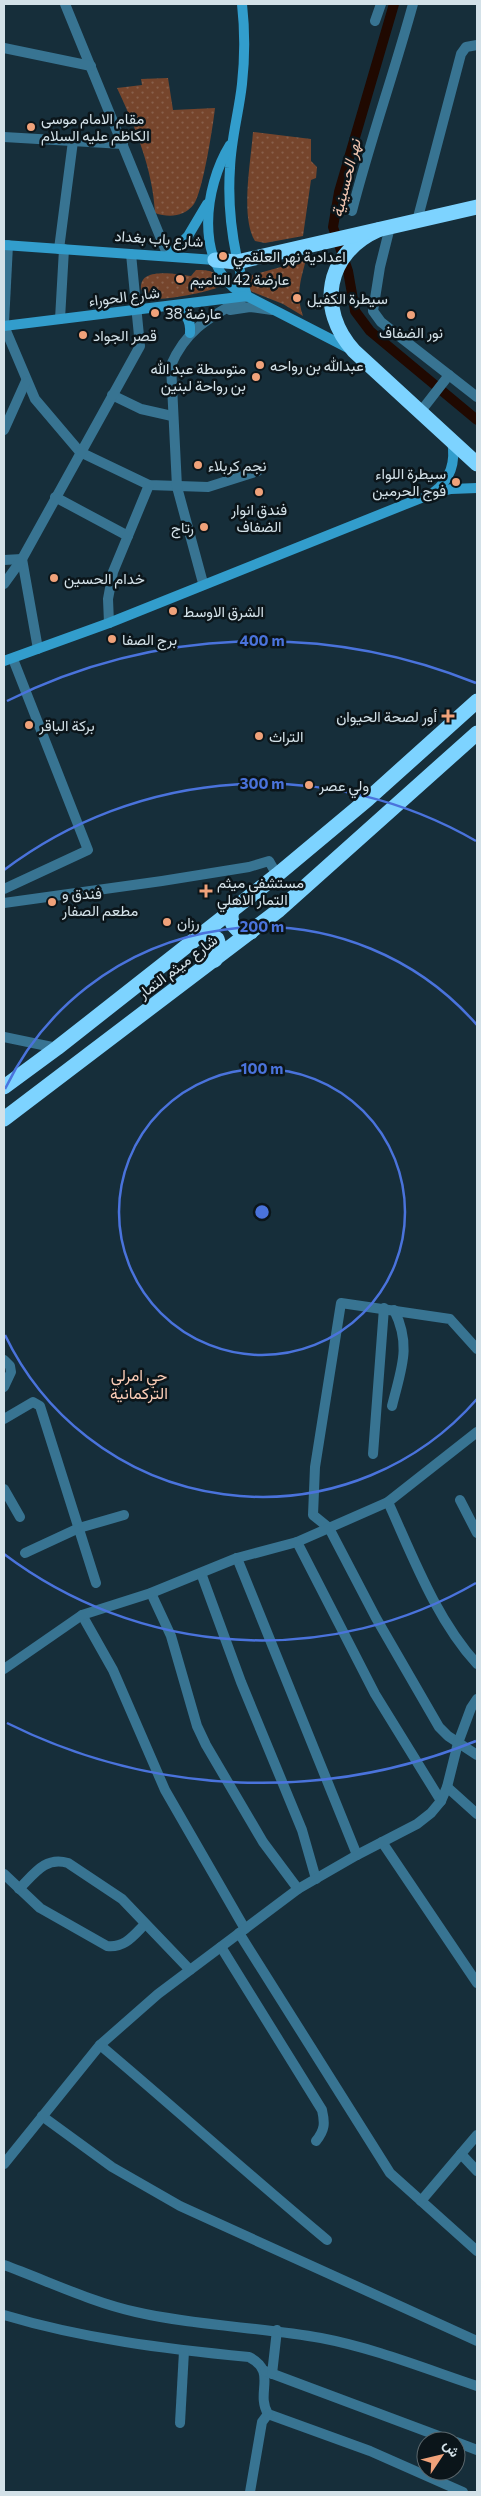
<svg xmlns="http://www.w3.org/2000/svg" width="481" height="2496" viewBox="0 0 481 2496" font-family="Commissioner,Vazirmatn,sans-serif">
	<defs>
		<pattern id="green-dots" width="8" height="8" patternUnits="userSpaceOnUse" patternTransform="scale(1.25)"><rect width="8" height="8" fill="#76452c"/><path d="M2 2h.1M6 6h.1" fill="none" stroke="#89604b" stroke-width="1.8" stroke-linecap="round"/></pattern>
	</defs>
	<rect width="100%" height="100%" fill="#162e3a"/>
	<g fill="url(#green-dots)">
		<path d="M168,78L173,110L215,108C213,126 203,191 194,204C184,217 169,218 155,213C153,170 135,126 117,88L142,85L141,79Z"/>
		<path d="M253,132L311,139V161L317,167L316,178L311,180L303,236L265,243L255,241C240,217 251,161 253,132Z"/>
		<path d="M306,260C300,281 296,296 303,316L283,304L248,290L247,282L252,275Z"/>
		<path d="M196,270C207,270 217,270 221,282L219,287C208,292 157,303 147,297C144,295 142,292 141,288C140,266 178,275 191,276Z"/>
	</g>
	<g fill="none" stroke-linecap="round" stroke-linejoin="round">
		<polyline stroke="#200901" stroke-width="10" points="394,4 339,192 333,227 348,271 355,311 370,331 477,420"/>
		<g stroke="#387492" stroke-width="10">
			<polyline points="65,4 168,256"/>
			<polyline points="375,21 381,4"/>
			<polyline points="4,48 91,66"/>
			<polyline points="4,137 123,144"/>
			<path d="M352,211C370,141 394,73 413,4"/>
			<polyline points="417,221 461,54 466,47 477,45"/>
			<polyline points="390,227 380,267 373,311 381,322 477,397"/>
			<polyline points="59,249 73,141"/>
			<polyline points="230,310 250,307 272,310"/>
			<polyline points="60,319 64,249"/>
			<polyline points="4,323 8,245"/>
			<polyline points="4,326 35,399 80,452 149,485 208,487 258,471"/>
			<polyline points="112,395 141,409 172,416"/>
			<polyline points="421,411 449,375"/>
			<polyline points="4,430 26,381"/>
			<polyline points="55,497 128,536"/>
			<polyline points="4,560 22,559 38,649"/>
			<path d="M203,583L177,487L171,365C187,327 213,316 247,296"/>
			<polyline points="4,584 22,559 140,346 131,254"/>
			<polyline points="109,623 108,599 113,572 149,485"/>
			<polyline points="4,889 88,850 13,659"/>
			<polyline points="4,903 162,881 249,867 269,861 277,875"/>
			<polyline points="4,1037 57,1048"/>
			<polyline points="477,1349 450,1319 341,1303 315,1467 313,1515 329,1528 376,1618 439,1727 448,1736 477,1755"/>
			<polyline points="4,1360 10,1366 11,1372 4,1387"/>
			<path d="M392,1406C401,1369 412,1346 394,1310"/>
			<polyline points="4,1419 33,1402 40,1406 96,1583"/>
			<polyline points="373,1454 384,1308"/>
			<polyline points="4,1489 20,1517"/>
			<polyline points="460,1500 477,1533"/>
			<path d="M388,1502C413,1557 436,1619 477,1664"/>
			<polyline points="297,1542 375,1694 441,1801"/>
			<polyline points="25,1553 79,1528 124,1515"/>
			<polyline points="237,1558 357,1855"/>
			<polyline points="201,1573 241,1682 302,1830 316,1879"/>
			<polyline points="151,1593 171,1636 197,1726 206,1745 263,1842 298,1889"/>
			<polyline points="82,1615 113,1670 165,1790 245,1929"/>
			<polyline points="4,1669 82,1615 151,1593 237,1558 297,1542 388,1502 477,1432"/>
			<polyline points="447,1787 477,1814"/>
			<polyline points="382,1842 477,1983"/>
			<path d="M4,1874L40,1908L107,1946C125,1948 133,1936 145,1924"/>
			<path d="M19,1889C34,1874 45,1856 68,1863L122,1899L190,1970"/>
			<polyline points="239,1933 390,2173 477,2251"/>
			<path d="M221,1947L322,2110C325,2123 325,2130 316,2141"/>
			<path d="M100,2045C176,2109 250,2176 327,2240"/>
			<polyline points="42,2116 112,2167 180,2206 477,2341"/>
			<polyline points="461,2154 477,2171"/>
			<polyline points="4,2164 100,2045 158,1994 298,1889 357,1855 417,1824 431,1813 441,1801 447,1787 458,1743 471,1708 477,1699"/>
			<polyline points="421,2201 477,2135"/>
			<path d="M4,2265C48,2281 91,2302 136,2312C197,2326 260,2327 321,2338C374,2348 426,2369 477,2386"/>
			<path d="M4,2315C84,2339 166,2349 249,2357C278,2372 255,2392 268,2414L370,2451L463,2492"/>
			<polyline points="265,2371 452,2441"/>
			<polyline points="272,2374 277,2330"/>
			<polyline points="180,2423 184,2351"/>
			<polyline points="456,2442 477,2450"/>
			<polyline points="250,2492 262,2422 268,2414"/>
		</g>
		<g stroke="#329dcc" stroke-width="10">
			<path d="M242,4C245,31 245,57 242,84C239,112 231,139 230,168C227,211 234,255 247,296"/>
			<path d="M230,145C204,187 194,263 241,293L350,349"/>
			<polyline points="4,245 215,260"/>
			<polyline points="168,256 188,236 207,204"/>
			<path d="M171,307C185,310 191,319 190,333"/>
			<polyline points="4,326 247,296"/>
			<path d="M434,492C451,479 456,462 452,441"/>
			<polyline points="4,661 109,623 431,494 451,489 477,488"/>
		</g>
		<g stroke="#7dd3ff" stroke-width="15">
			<path d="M378,230C326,253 316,309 354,351L477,464"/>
			<polyline points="215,260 237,262 477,207"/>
			<path d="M233,908C227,922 236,934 251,932"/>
			<polyline points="196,937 207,933 217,939 220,949 215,960"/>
			<polyline points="4,1087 57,1048 277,875 368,799 477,701"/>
			<polyline points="4,1119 279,910 477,733"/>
		</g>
	</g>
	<g fill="none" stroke="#4a73dc" stroke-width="2.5">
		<circle cx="262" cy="1212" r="143"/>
		<path d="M477 1399A285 285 0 0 1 5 1335M5 1089A285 285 0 0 1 477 1025"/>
		<path d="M476 1583A428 428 0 0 1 4 1554M4 870A428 428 0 0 1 476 841"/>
		<path d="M476 1741A571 571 0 0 1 7 1723M7 701A571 571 0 0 1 476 683"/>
	</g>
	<g fill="#f0a27a" stroke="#0b151a" stroke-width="2">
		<circle cx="31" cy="127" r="5"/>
		<circle cx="223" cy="256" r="5"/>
		<circle cx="180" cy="279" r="5"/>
		<circle cx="297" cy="298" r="5"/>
		<circle cx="155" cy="313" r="5"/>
		<circle cx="411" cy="315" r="5"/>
		<circle cx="83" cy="335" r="5"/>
		<circle cx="260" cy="365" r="5"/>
		<circle cx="256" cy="377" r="5"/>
		<circle cx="198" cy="465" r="5"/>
		<circle cx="456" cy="482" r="5"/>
		<circle cx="259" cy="492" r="5"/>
		<circle cx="204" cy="527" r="5"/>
		<circle cx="54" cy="578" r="5"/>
		<circle cx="173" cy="611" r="5"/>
		<circle cx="112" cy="639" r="5"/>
		<path d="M445.5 708.5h5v5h5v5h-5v5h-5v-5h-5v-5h5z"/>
		<circle cx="29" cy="725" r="5"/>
		<circle cx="259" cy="736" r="5"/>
		<circle cx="309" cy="785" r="5"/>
		<path d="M203.5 883.5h5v5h5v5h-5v5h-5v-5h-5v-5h5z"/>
		<circle cx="52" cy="902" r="5"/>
		<circle cx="167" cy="922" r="5"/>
	</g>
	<g text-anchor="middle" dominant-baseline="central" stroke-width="5" stroke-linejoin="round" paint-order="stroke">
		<g font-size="15" fill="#d3e1e8" stroke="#0b151a" text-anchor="start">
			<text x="41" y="118">مقام الامام موسى<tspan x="41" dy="17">الكاظم عليه السلام</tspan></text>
			<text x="233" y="256">اعدادية نهر العلقمي</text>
			<text x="190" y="279">عارضة 42 التاميم</text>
			<text x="307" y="298">سيطرة الكفيل</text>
			<text x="165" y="313">عارضة 38</text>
			<text x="411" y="332" text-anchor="middle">نور الضفاف</text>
			<text x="93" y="335">قصر الجواد</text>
			<text x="270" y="365">عبدالله بن رواحه</text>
			<text x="246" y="368" text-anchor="end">متوسطة عبد الله<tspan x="246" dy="17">بن رواحة لبنين</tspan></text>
			<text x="208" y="465">نجم كربلاء</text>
			<text x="446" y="473" text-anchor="end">سيطرة اللواء<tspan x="446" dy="17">فوج الحرمين</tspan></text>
			<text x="259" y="509" text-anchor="middle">فندق انوار<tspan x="259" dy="17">الضفاف</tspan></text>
			<text x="194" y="527" text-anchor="end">رتاج</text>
			<text x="64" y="578">خدام الحسين</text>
			<text x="183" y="611">الشرق الاوسط</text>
			<text x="122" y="639">برج الصفا</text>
			<text x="437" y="716" text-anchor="end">أور لصحة الحيوان</text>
			<text x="39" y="725">بركة الباقر</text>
			<text x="269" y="736">التراث</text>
			<text x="319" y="785">ولي عصر</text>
			<text x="217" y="882">مستشفى ميثم<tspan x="217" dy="17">التمار الاهلي</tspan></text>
			<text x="62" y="893">فندق و<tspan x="62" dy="17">مطعم الصفار</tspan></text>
			<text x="177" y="922">رزان</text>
		</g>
		<g font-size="15" fill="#d3e1e8" stroke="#0b151a">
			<text transform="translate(159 238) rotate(4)">شارع باب بغداد</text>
			<text transform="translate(124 296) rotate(-7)">شارع الحوراء</text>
			<text transform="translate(177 966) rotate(-37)">شارع ميثم التمار</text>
		</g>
		<g font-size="16" font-style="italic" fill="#f1c6b1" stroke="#0b151a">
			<text transform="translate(345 178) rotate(-76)">نهر الحسينية</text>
		</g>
		<g font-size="16" fill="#fbcdb7" stroke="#0b151a">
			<text x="139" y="1374">حي امرلي<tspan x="139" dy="18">التركمانية</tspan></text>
		</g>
	</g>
	<circle cx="262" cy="1212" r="8" fill="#4a73dc" stroke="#0b151a" stroke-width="2.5"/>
	<g font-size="15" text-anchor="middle" font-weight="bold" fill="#4a73dc" stroke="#0b151a" stroke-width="5" stroke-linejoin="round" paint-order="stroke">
		<text x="262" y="646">400 m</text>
		<text x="262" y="789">300 m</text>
		<text x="262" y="932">200 m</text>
		<text x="262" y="1074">100 m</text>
	</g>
	<rect width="481" height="2496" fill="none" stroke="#d3e1e8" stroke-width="10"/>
	<g transform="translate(441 2456) rotate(55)"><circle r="24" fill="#0b151a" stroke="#5b676c"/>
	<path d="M0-4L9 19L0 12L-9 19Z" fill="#f0a27a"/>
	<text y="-8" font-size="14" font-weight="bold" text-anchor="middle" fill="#d3e1e8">ش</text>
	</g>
</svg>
